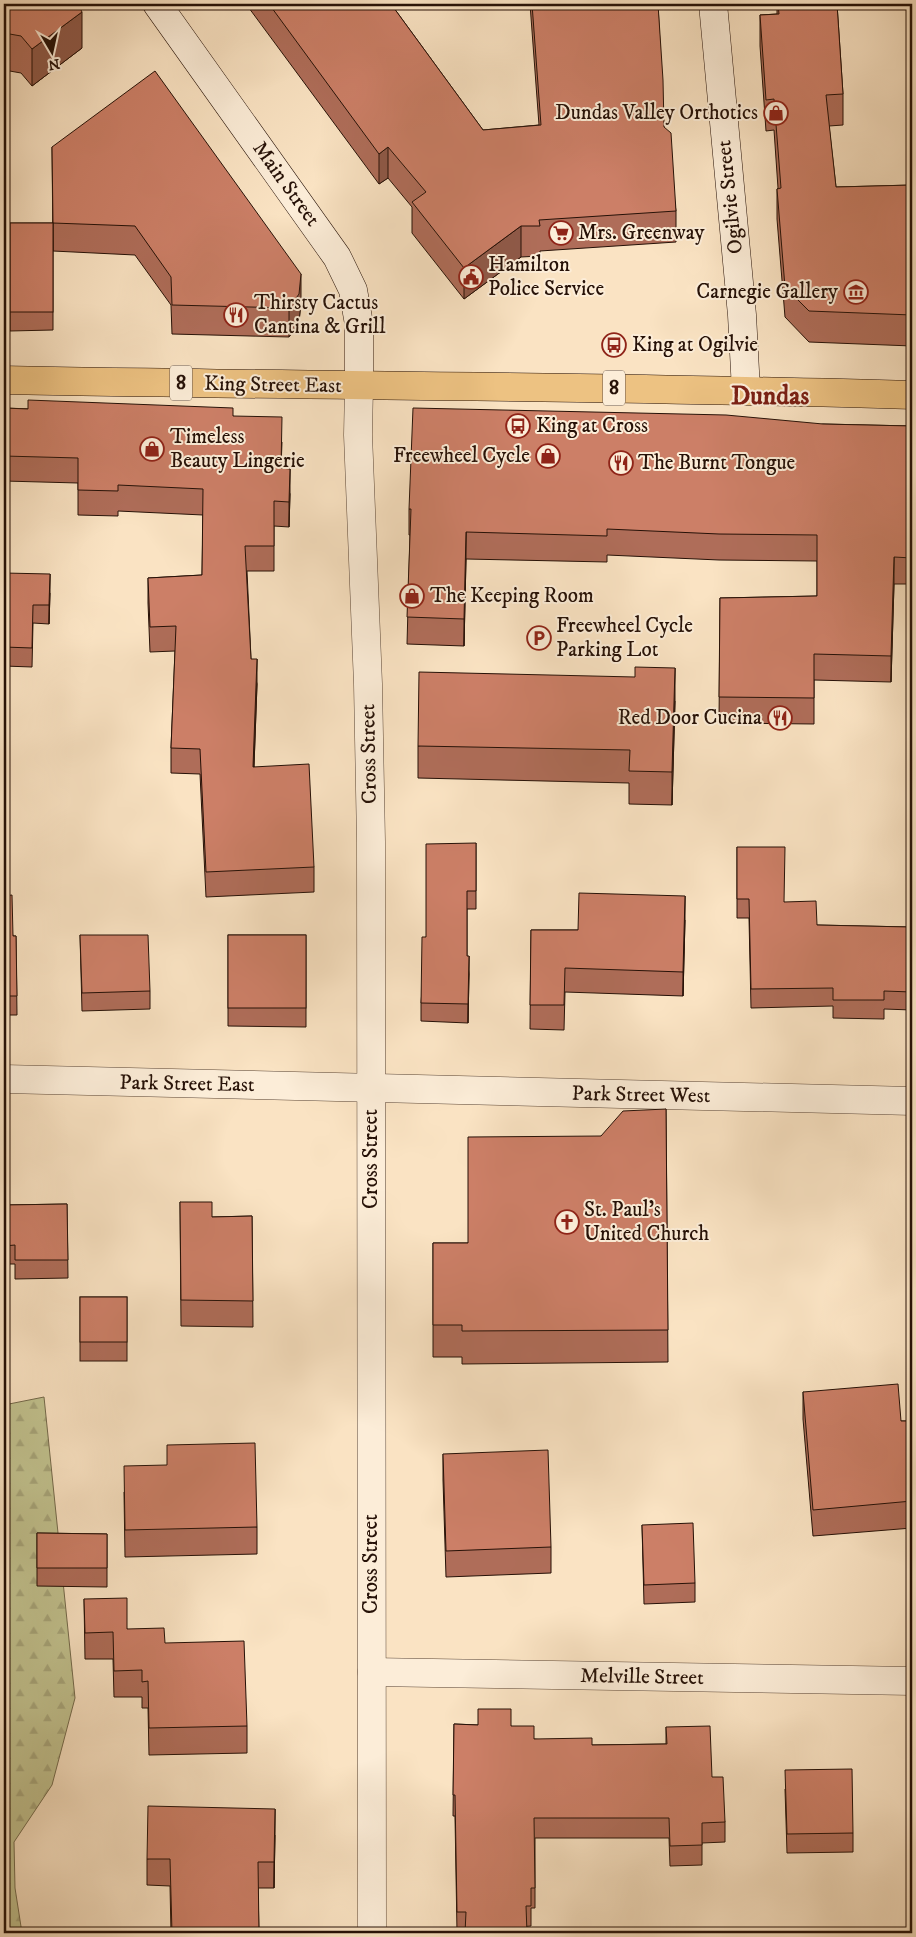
<svg xmlns="http://www.w3.org/2000/svg" width="916" height="1937" viewBox="0 0 916 1937" font-family="'IM FELL DW Pica',serif">
	<defs>
		<pattern id="forest-firs" width="22" height="20" patternUnits="userSpaceOnUse" patternTransform="scale(1.25)"><rect width="22" height="20" fill="#c2c390"/><path d="M5 1l3.5 6h-7zM16 11l3.5 6h-7z" fill="#a7a67b"/></pattern>
	</defs>
	<rect width="100%" height="100%" fill="#fae3c3"/>
	<filter id="stains"><feTurbulence type="fractalNoise" baseFrequency=".004" numOctaves="4"/><feColorMatrix values="0 0 0 0 .2 0 0 0 0 .09 0 0 0 0 .02 0 0 0 .5 -.17"/></filter>
	<radialGradient id="worn" r=".72"><stop offset=".6" stop-color="#630" stop-opacity="0"/><stop offset="1" stop-color="#630" stop-opacity=".3"/></radialGradient>
	<polygon fill="url(#forest-firs)" stroke="#746a4c" points="44,1397 75,1698 52,1785 14,1842 15,1888 22,1933 4,1933 4,1405"/>
	<g fill="none" stroke-linecap="round" stroke-linejoin="round">
		<g stroke="#5b4636" stroke-width="29">
			<g id="street">
				<polyline points="359,386 358,435 368,684 371,842 372,1933"/>
				<polyline points="4,1079 912,1101"/>
				<polyline points="372,1672 912,1681"/>
			</g>
		</g>
		<g stroke="#261107" stroke-width="29">
			<g id="secondary">
				<polyline points="157,4 337,257 353,290 359,324 359,386"/>
				<polyline points="713,4 742,315 746,390"/>
			</g>
		</g>
		<g stroke="#261107" stroke-width="29">
			<path id="primary" d="M4,380C307,386 609,386 912,395"/>
		</g>
		<use href="#street" stroke="#fcedd8" stroke-width="28"/>
		<use href="#secondary" stroke="#fcedd8" stroke-width="28"/>
		<use href="#primary" stroke="#edc282" stroke-width="28"/>
	</g>
	<g fill="#af6d59" stroke="#261107">
		<polygon points="4,4 82,48 32,86 21,73 4,70"/>
		<polygon points="246,4 391,4 483,130 539,125 530,4 658,4 664,127 676,211 676,242 540,251 540,256 521,257 464,299 412,233 412,207 388,178 379,184"/>
		<polygon points="777,4 837,4 843,94 843,125 829,126 836,187 912,185 912,346 809,342 785,317 777,219 777,189 778,188 774,130 766,131 760,46 760,15 777,14"/>
		<polygon points="52,147 301,302 299,322 289,337 172,334 171,305 135,255 53,251"/>
		<polygon points="10,223 53,223 53,330 10,331"/>
		<polygon points="4,408 233,416 282,442 281,468 290,494 289,527 274,526 274,571 247,571 251,659 257,684 254,766 314,867 314,892 206,897 200,774 171,773 171,748 175,651 150,652 148,603 148,578 202,575 203,515 118,511 118,516 78,515 78,483 4,481"/>
		<polygon points="823,424 912,426 912,584 894,584 891,682 814,680 814,724 719,723 720,598 817,596 817,561 719,560 607,555 607,562 466,559 464,646 407,644 410,535 409,535 409,509"/>
		<polygon points="4,573 50,593 49,624 33,623 32,667 4,666"/>
		<polygon points="675,701 672,805 629,804 629,783 418,778 418,746"/>
		<polygon points="476,843 476,909 467,909 467,956 469,974 468,1023 421,1021 421,1003 426,937"/>
		<polygon points="737,847 784,902 817,925 910,927 912,887 912,1010 884,1009 884,1019 833,1018 833,1006 751,1008 749,918 737,918"/>
		<polygon points="4,896 13,936 16,936 17,1015 4,1015"/>
		<polygon points="685,920 683,996 565,992 564,1030 530,1029 531,930 578,930"/>
		<polygon points="80,935 150,991 150,1009 82,1011"/>
		<polygon points="228,935 306,935 306,1027 228,1026"/>
		<polygon points="666,1109 668,1362 462,1364 462,1357 433,1357 433,1243 468,1243 601,1136"/>
		<polygon points="180,1202 212,1217 252,1216 253,1327 181,1326"/>
		<polygon points="67,1204 68,1278 15,1279 15,1264 4,1264 4,1205"/>
		<rect x="80" y="1297" width="47" height="64"/>
		<polygon points="803,1392 901,1421 912,1421 912,1528 813,1536 803,1419"/>
		<polygon points="443,1454 551,1547 551,1573 446,1577 443,1480"/>
		<polygon points="124,1492 257,1527 257,1554 125,1557"/>
		<polygon points="642,1525 695,1583 695,1602 644,1604"/>
		<polygon points="37,1533 107,1534 107,1587 37,1586"/>
		<polygon points="84,1599 127,1629 165,1643 247,1726 247,1753 149,1755 148,1708 142,1708 142,1697 114,1697 113,1659 85,1659"/>
		<polygon points="454,1724 478,1725 511,1726 534,1739 592,1745 666,1744 666,1727 712,1777 725,1822 725,1842 702,1843 702,1865 670,1866 669,1838 535,1838 535,1908 531,1908 531,1926 457,1932 455,1816 453,1816"/>
		<polygon points="785,1789 853,1833 853,1852 787,1853"/>
		<polygon points="275,1835 274,1888 258,1888 259,1933 171,1933 170,1886 147,1885 147,1859"/>
	</g>
	<g fill="#8f5948" stroke="#261107">
		<polygon points="82,12 82,48 32,86 32,49"/>
		<polygon points="388,147 388,178 379,184 379,154"/>
		<polygon points="521,226 521,257 464,299 464,268"/>
		<polygon points="301,274 301,302 299,322 289,337 289,308"/>
		<polygon points="290,469 290,494 289,527 289,502"/>
		<polygon points="466,532 466,559 464,646 464,619"/>
		<polygon points="894,557 894,584 891,682 891,656"/>
		<polygon points="50,574 50,593 49,624 49,605"/>
		<polygon points="257,659 257,684 253,792 253,767"/>
		<polygon points="675,668 675,701 672,805 672,772"/>
		<polygon points="685,896 685,920 683,996 683,972"/>
		<polygon points="469,956 469,974 468,1023 468,1004"/>
		<polygon points="275,1809 275,1835 274,1888 274,1862"/>
	</g>
	<g fill="#cc7f67" stroke="#261107">
		<polygon points="4,4 78,4 82,12 32,49 21,36 4,33"/>
		<polygon points="269,4 391,4 483,130 541,125 532,4 658,4 663,80 664,127 671,133 676,211 539,220 540,226 521,226 464,268 412,202 426,192 388,147 379,154"/>
		<polygon points="778,4 837,4 843,94 826,95 836,187 912,185 912,315 809,311 785,287 777,189 781,188 774,99 766,100 760,15 779,14"/>
		<polygon points="155,71 301,274 299,294 289,308 172,305 171,277 135,226 53,223 52,147"/>
		<rect x="10" y="223" width="43" height="89"/>
		<polygon points="28,400 233,408 233,416 282,417 281,468 290,469 289,502 274,501 274,546 245,546 251,659 257,659 253,767 309,764 314,867 206,872 200,749 171,748 176,626 150,627 148,578 202,575 203,489 118,485 118,491 78,490 78,458 4,456 4,408 28,409"/>
		<polygon points="413,408 726,415 823,424 912,426 912,558 894,557 891,656 814,654 814,698 719,697 720,598 817,596 817,535 719,534 607,529 607,536 466,532 464,619 407,617 411,509 409,509"/>
		<polygon points="4,573 50,574 49,605 33,605 32,648 4,647"/>
		<polygon points="635,667 675,668 672,772 629,771 630,750 418,746 419,672 635,677"/>
		<polygon points="476,843 476,891 467,891 467,956 469,956 468,1004 421,1003 422,937 426,937 426,844"/>
		<polygon points="737,847 785,847 784,902 816,901 817,925 910,927 911,887 912,887 912,992 884,991 884,1000 833,1000 833,988 751,989 749,899 737,899"/>
		<polygon points="579,893 685,896 683,972 565,968 564,1005 530,1005 531,930 578,930"/>
		<polygon points="12,895 13,936 16,936 17,996 4,996 4,896"/>
		<polygon points="80,935 148,935 150,991 82,993"/>
		<rect x="228" y="935" width="78" height="73"/>
		<polygon points="666,1109 668,1330 462,1331 462,1325 433,1325 433,1243 468,1243 468,1137 601,1136 623,1111"/>
		<polygon points="180,1202 212,1202 212,1217 252,1216 253,1301 181,1300"/>
		<polygon points="67,1204 68,1260 15,1260 15,1245 4,1246 4,1205"/>
		<rect x="80" y="1297" width="47" height="45"/>
		<polygon points="898,1384 901,1421 912,1421 912,1501 813,1510 803,1392"/>
		<polygon points="255,1443 257,1527 125,1530 124,1466 167,1465 167,1445"/>
		<polygon points="548,1450 551,1547 446,1551 443,1454"/>
		<polygon points="693,1523 695,1583 644,1585 642,1525"/>
		<polygon points="37,1533 107,1534 107,1568 37,1568"/>
		<polygon points="127,1598 127,1629 164,1628 165,1643 244,1641 247,1726 149,1728 148,1681 142,1682 142,1670 114,1671 113,1632 85,1633 84,1599"/>
		<polygon points="478,1709 511,1709 511,1726 534,1726 534,1739 592,1738 592,1745 667,1744 666,1727 710,1726 712,1777 723,1777 725,1822 702,1823 702,1845 670,1846 669,1818 534,1818 535,1888 531,1888 531,1906 526,1906 527,1933 465,1933 466,1912 457,1912 455,1795 453,1795 454,1724 478,1725"/>
		<polygon points="852,1769 853,1833 787,1834 785,1770"/>
		<polygon points="148,1806 275,1809 274,1862 258,1862 259,1933 172,1933 170,1859 147,1859"/>
	</g>
	<defs>
		<g id="shop-ring" transform="scale(1.25)"><circle r="9.5" fill="#fcedd8" stroke="#8f2418" stroke-width="1.5"/><path d="M-5-2.5h2.3a2.7 3.5 0 0 1 5.4 0H5L5.5 6h-11ZM-1.5-2.5h3a1.5 2.3 0 0 0-3 0Z" fill="#8f2418"/></g>
		<g id="supermarket-ring" transform="scale(1.25)"><circle r="9.5" fill="#fcedd8" stroke="#8f2418" stroke-width="1.5"/><path d="M-6-5.5h2.5l.6 2H6L4.5 2H-2.5L-4.4-4H-6ZM-1.5 3.2a1.3 1.3 0 1 0 .1 0ZM3 3.2a1.3 1.3 0 1 0 .1 0Z" fill="#8f2418"/></g>
		<g id="civic-ring" transform="scale(1.25)"><circle r="9.5" fill="#fcedd8" stroke="#8f2418" stroke-width="1.5"/><path d="M-.6-6.5H3V-4.5H.6V-3L4-1V1h2V6H-6V1h2V-1L-.6-3ZM-1.2 2.5V6h2.4V2.5Z" fill="#8f2418"/></g>
		<g id="museum-ring" transform="scale(1.25)"><circle r="9.5" fill="#fcedd8" stroke="#8f2418" stroke-width="1.5"/><path d="M0-6L6-3V-2H-6V-3ZM-5-1h2V3h-2ZM-1-1h2V3h-2ZM3-1h2V3H3ZM-6 4H6V6H-6Z" fill="#8f2418"/></g>
		<g id="restaurant-ring" transform="scale(1.25)"><circle r="9.5" fill="#fcedd8" stroke="#8f2418" stroke-width="1.5"/><path d="M-5-6h1v4h1v-4h1v4h1v-4h1v5L-1.5 .5V6h-2V.5L-5-1ZM5-6V6H3V1.5H1.5Q1.5-4 5-6Z" fill="#8f2418"/></g>
		<g id="bus-ring" transform="scale(1.25)"><circle r="9.5" fill="#fcedd8" stroke="#8f2418" stroke-width="1.5"/><path d="M-5-6H5V4H4V6H2V4H-2V6H-4V4H-5ZM-3.5-4V0h7V-4ZM-3.5 1.2v1.5H-2V1.2ZM2 1.2v1.5H3.5V1.2Z" fill="#8f2418"/></g>
		<g id="parking-ring" transform="scale(1.25)"><circle r="9.5" fill="#fcedd8" stroke="#8f2418" stroke-width="1.5"/><path d="M-3.5-5.5H1a3.5 3.5 0 0 1 0 7H-1V5.5H-3.5ZM-1-3.4V-.6H.8a1.4 1.4 0 0 0 0-2.8Z" fill="#8f2418"/></g>
		<g id="church-ring" transform="scale(1.25)"><circle r="9.5" fill="#fcedd8" stroke="#8f2418" stroke-width="1.5"/><path d="M-1.2-6h2.4v3.5h3.3v2.4h-3.3V6h-2.4V-.1h-3.3v-2.4h3.3Z" fill="#8f2418"/></g>
	</defs>
	<g fill-rule="evenodd">
		<use href="#shop-ring" x="776" y="113"/>
		<use href="#supermarket-ring" x="561" y="233"/>
		<use href="#civic-ring" x="471" y="277"/>
		<use href="#museum-ring" x="856" y="292"/>
		<use href="#restaurant-ring" x="236" y="315"/>
		<use href="#bus-ring" x="614" y="345"/>
		<use href="#bus-ring" x="518" y="426"/>
		<use href="#shop-ring" x="152" y="449"/>
		<use href="#shop-ring" x="548" y="456"/>
		<use href="#restaurant-ring" x="621" y="463"/>
		<use href="#shop-ring" x="412" y="596"/>
		<use href="#parking-ring" x="539" y="638"/>
		<use href="#restaurant-ring" x="780" y="718"/>
		<use href="#church-ring" x="567" y="1222"/>
	</g>
	<g text-anchor="middle" dominant-baseline="central" stroke-width="4" stroke-linejoin="round" paint-order="stroke">
		<g fill="#fcedd8" stroke="#665346" stroke-width="1">
			<rect x="170" y="365.5" width="22" height="35" rx="4"/>
			<rect x="603" y="370.5" width="22" height="35" rx="4"/>
		</g>
		<g font-size="20" font-weight="bold" fill="#261107">
			<text x="181" y="383">8</text>
			<text x="614" y="388">8</text>
		</g>
		<g font-size="21" fill="#261107" stroke="#fcedd8" text-anchor="start">
			<text x="758" y="113" text-anchor="end">Dundas Valley Orthotics</text>
			<text x="578" y="233">Mrs. Greenway</text>
			<text x="488" y="265">Hamilton<tspan x="488" dy="24">Police Service</tspan></text>
			<text x="838" y="292" text-anchor="end">Carnegie Gallery</text>
			<text x="254" y="303">Thirsty Cactus<tspan x="254" dy="24">Cantina &amp; Grill</tspan></text>
			<text x="632" y="345">King at Ogilvie</text>
			<text x="536" y="426">King at Cross</text>
			<text x="170" y="437">Timeless<tspan x="170" dy="24">Beauty Lingerie</tspan></text>
			<text x="530" y="456" text-anchor="end">Freewheel Cycle</text>
			<text x="638" y="463">The Burnt Tongue</text>
			<text x="430" y="596">The Keeping Room</text>
			<text x="556" y="626">Freewheel Cycle<tspan x="556" dy="24">Parking Lot</tspan></text>
			<text x="762" y="718" text-anchor="end">Red Door Cucina</text>
			<text x="584" y="1210">St. Paul's<tspan x="584" dy="24">United Church</tspan></text>
		</g>
		<g font-size="21" fill="#261107" stroke="#fcedd8">
			<text transform="translate(286 184) rotate(54)">Main Street</text>
			<text transform="translate(730 197) rotate(-96)">Ogilvie Street</text>
			<text transform="translate(273 385) rotate(1)">King Street East</text>
			<text transform="translate(369 754) rotate(-91)">Cross Street</text>
			<text transform="translate(187 1084) rotate(1)">Park Street East</text>
			<text transform="translate(641 1095) rotate(1)">Park Street West</text>
			<text transform="translate(371 1159) rotate(-90)">Cross Street</text>
			<text transform="translate(371 1564) rotate(-90)">Cross Street</text>
			<text transform="translate(642 1677) rotate(1)">Melville Street</text>
		</g>
		<g font-size="26" font-weight="bold" fill="#7a1f14" stroke="#fcedd8">
			<text x="770" y="396">Dundas</text>
		</g>
	</g>
	<rect width="916" height="1937" fill="none" stroke="#fae3c3" stroke-width="20"/>
	<rect x="5" y="5" width="906" height="1927" fill="none" stroke="#261107" stroke-width="2.5"/>
	<rect x="10" y="10" width="896" height="1917" fill="none" stroke="#261107"/>
	<g transform="translate(52 52) rotate(171)" stroke="#fcedd8" stroke-width="4" paint-order="stroke">
	<path d="M0-4L9 19L0 12L-9 19Z" fill="#261107"/>
	<text y="-8" font-size="14" font-weight="bold" text-anchor="middle" fill="#261107">N</text>
	</g>
	<rect width="100%" height="100%" filter="url(#stains)"/>
	<rect width="100%" height="100%" fill="url(#worn)"/>
</svg>
